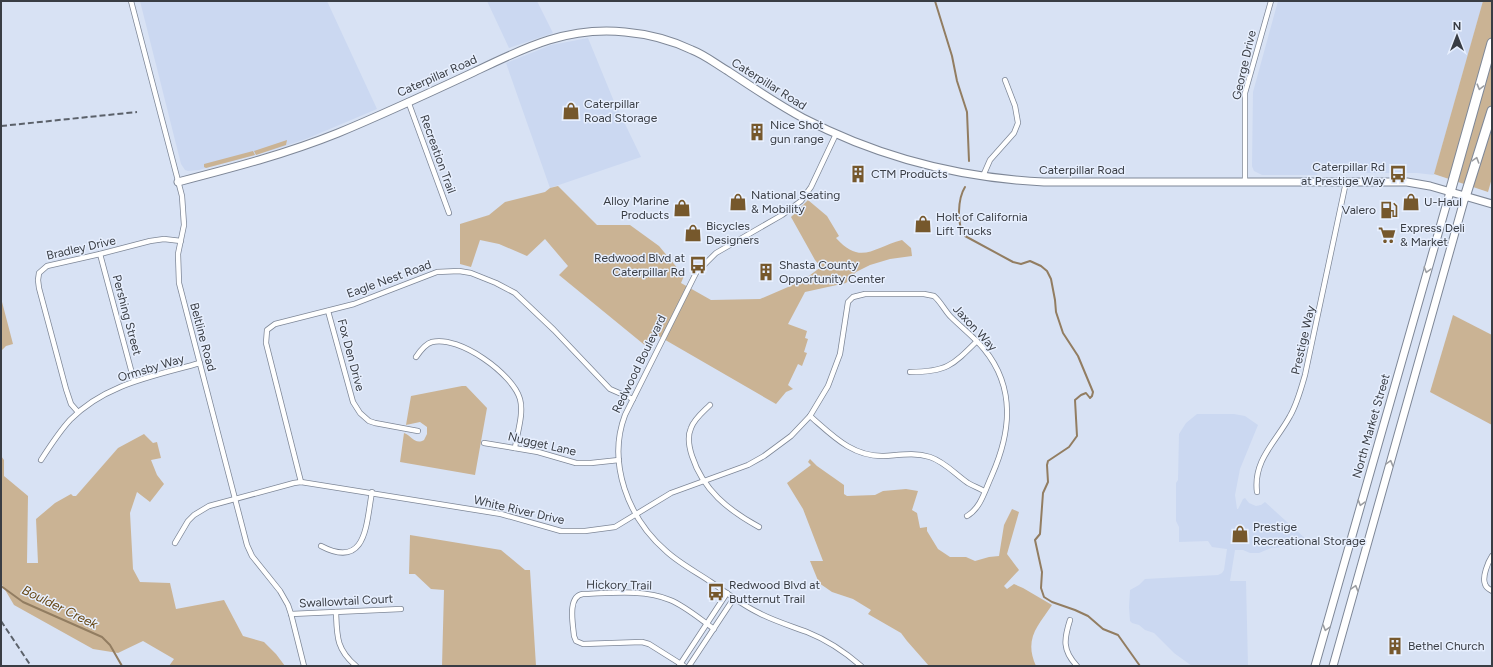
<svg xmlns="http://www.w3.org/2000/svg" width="1493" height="667" viewBox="0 0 1493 667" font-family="Figtree,sans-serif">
	<rect width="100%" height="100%" fill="#d8e2f4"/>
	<g fill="#cbd8f1">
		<polygon points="140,1 327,1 377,109 306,139 276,149 199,170 188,171 185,170 181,164"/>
		<polygon points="487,1 537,1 553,33 509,48"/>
		<polygon points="1278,1 1480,1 1483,2 1434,175 1417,173 1349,173 1334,170 1334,173 1318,172 1317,175 1262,175 1254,171 1252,166 1253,92"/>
		<polygon points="588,38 613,99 641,157 550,188 506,63 551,45"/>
		<polygon points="1197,414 1234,414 1245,416 1258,425 1240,469 1235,495 1237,509 1238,509 1243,499 1245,498 1249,503 1256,506 1261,505 1265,502 1308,541 1297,546 1271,548 1259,553 1250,553 1243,550 1235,550 1230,581 1246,581 1248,666 1192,666 1174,653 1154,633 1145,630 1139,625 1132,623 1130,621 1129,607 1130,590 1139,585 1145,579 1218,575 1222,573 1224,570 1227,549 1212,547 1208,541 1179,542 1179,527 1176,521 1176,483 1178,480 1179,434 1186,423"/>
	</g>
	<g fill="#cab394">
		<polygon points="1483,1 1492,1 1492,178 1488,192 1434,174"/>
		<polygon points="287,140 286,145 256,155 254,151"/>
		<polygon points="253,151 255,155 206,168 204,167 204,164"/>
		<path d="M558,186L597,225H630L659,246L684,276L681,283L711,300L760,299L802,281L821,267L815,260L791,217L808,200L827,216L839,236L836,238C861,266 874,247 902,240L911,248L912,256L890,259L870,265L856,272L846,283L805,292L788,324L807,331L805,338L808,339L804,352L807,353L802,366L798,364L788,385L793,389L786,392L776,404L655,334L647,347L559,275L568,266L545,239L527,256L499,244L480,240L471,267L460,264V224L489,215L505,202L545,192L550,188Z"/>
		<polygon points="1,298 13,344 6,346 1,351"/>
		<polygon points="1453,315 1492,335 1492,425 1430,392"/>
		<path d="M462,386H466L487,408L475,475L400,462L404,433C412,436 415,445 424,440L427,434V427L420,422L406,425L411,396Z"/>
		<polygon points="144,434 153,443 157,442 161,458 151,460 157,475 164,484 150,502 137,492 130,513 133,569 140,582 170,583 176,609 224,600 243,636 264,642 276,654 285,666 169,666 174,659 143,641 118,653 93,649 14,605 1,583 1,456 4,460 4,476 28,496 27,563 38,563 36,519 55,503 71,494 73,496 76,496 118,448"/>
		<path d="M810,459L817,466L844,485V494L847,496L875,495L883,491L906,489L918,491L912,510L917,513L920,528L927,527V531L938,549L950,557H966L975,561L989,557L999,556L1004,525L1012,509L1019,512L1007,554L1019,570L1004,586L1007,589L1014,584L1023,588L1052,605C1037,627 1024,639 1036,666H929L907,641L901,633L868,614L871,610L853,599L832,592L819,583L810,561H823L803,509L787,483L811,465L808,462Z"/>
		<polygon points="410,535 501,550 525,570 530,570 536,666 442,666 444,590 431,589 415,574 409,574"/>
	</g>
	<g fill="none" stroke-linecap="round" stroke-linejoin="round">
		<g stroke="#927d61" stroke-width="2">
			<polyline points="935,1 952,56 957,81 967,112 969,161"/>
			<path d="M965,187C958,198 956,225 965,236L1013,262L1021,264L1030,261L1041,266L1047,271L1051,279L1055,300L1056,312L1063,333L1078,356L1093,392L1092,396L1090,398L1086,393L1081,395L1075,400L1077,436L1069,447L1048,461L1047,465L1048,482L1043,493L1040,534L1035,540L1042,572L1041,588L1044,597L1052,602L1075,610L1088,616L1103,629L1118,635L1140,666"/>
			<polyline points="1,586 23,602 102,637 110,645 122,666"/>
		</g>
		<g stroke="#7e8797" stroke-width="6">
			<g id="street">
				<polyline points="131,1 182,196 184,225 178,254 179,283 247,545 252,556 280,591 288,605 291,614 304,666"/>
				<polyline points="408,101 449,213"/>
				<path d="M836,134L811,187L801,201L782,215L716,253L696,273L625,415C607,463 628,518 666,551C679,563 696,572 711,582C727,593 742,605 759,613C774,621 791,626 807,632C827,640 845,652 861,666"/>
				<polyline points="983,176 990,160 1014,133 1018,123 1015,106 1005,80"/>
				<polyline points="1245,182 1245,93 1271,1"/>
				<polyline points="100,254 134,381"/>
				<polyline points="328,311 353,402 360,413 369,421 375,423 418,431"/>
				<path d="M416,357C420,351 425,344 432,342C459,335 513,374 520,399C524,414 517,433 515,448"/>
				<path d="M910,372C946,372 952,366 977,341"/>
				<path d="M710,405C703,412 694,419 691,428C687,437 689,447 692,456C703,490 728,510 759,527"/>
				<polyline points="78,412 71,404 66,389 39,288 38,280 39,273 47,266 100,254 150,241 164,239 181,241"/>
				<path d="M810,416C832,435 852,457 884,456C900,455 914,452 930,457C945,462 955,474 968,483C973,486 979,488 984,491"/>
				<polyline points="484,443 538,452 576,463 591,463 619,460"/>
				<path d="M41,460C50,446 59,432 70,420C105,384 154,376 200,363"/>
				<polyline points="301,482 266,343 267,330 275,324 354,304 437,272 459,271 471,273 496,283 515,293 554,330 610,389 633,399"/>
				<path d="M1257,492C1253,460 1276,442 1290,416C1297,404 1301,389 1305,375L1346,182"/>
				<path d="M175,543L188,521L194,515L209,506L294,483L301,482L501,514L561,531H585L615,527L671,493L748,465L764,456L791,436L810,416L828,386L840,354L848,302L853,297L865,294H924L934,296C941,302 945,311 951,317C962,328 974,337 984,349C1016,388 1011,432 992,475C985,490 981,508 967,516"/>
				<path d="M321,546C367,570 366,524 372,492"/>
				<path d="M1492,556C1488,562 1482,577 1485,584C1486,588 1489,589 1492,591"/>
				<path d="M336,612C337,636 336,649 356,666"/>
				<polyline points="291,614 401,609"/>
				<path d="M1070,620C1064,639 1062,650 1077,666"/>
				<polyline points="679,666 727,593"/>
				<path d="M684,666L649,644L642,642L583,644L576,641L574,636C573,624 567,596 583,594C611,593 644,589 670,600C685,606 700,619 714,629"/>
				<polyline points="689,666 734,598"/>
			</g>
		</g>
		<g stroke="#7e8797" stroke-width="9">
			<path id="secondary" d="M178,182C232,168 286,154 338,133C384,114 429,93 474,72C524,48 567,26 625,32C648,34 671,40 692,50C705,55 716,64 728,71C752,87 777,104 803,118C878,157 960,178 1044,182H1407L1430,186L1492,204"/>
		</g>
		<g stroke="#7e8797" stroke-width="9">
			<g id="primary">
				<polyline points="1315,666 1450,192"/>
				<polyline points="1333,666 1465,197"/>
			</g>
		</g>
		<g stroke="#7e8797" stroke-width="11">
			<g id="highway">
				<polyline points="1450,192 1492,43"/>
				<polyline points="1465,197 1492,111"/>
			</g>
		</g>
		<use href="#street" stroke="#fff" stroke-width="4.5"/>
		<use href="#secondary" stroke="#fff" stroke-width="7"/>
		<use href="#primary" stroke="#fff" stroke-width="7"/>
		<use href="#highway" stroke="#fff" stroke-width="9"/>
		<g stroke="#5b616a" stroke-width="2" stroke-dasharray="6 3" stroke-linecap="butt">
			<polyline points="1,126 137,112"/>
			<polyline points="1,621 31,666"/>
		</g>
	</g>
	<defs><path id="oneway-chevron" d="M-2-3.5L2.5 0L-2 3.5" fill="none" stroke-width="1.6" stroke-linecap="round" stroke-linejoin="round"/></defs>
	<g stroke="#9c9ea2">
		<use href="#oneway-chevron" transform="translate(1480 87) rotate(105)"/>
		<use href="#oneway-chevron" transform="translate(1476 160) rotate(-73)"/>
		<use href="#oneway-chevron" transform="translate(1427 270) rotate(106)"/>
		<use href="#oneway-chevron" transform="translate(1390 463) rotate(-74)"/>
		<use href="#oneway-chevron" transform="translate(1361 503) rotate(106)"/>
		<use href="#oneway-chevron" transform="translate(1355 588) rotate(-74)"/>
		<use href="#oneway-chevron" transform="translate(1326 628) rotate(106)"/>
	</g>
	<defs>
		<g id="shop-bare" transform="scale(1.38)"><path d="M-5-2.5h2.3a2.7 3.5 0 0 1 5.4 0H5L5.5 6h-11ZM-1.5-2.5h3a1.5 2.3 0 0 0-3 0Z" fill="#76582c" stroke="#e7effe" stroke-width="2.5" paint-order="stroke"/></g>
		<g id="building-bare" transform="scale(1.38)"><path d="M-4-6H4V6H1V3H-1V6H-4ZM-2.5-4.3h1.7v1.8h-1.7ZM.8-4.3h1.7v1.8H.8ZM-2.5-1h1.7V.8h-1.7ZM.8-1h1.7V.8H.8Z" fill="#76582c" stroke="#e7effe" stroke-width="2.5" paint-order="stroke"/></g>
		<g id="bus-bare" transform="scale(1.38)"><path d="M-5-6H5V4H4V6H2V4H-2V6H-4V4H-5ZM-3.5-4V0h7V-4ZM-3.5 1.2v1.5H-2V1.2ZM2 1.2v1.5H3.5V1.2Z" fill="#76582c" stroke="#e7effe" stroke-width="2.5" paint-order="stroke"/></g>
		<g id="fuel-bare" transform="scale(1.38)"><path d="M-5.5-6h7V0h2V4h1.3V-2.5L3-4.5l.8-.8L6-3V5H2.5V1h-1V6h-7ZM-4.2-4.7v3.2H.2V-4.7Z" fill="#76582c" stroke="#e7effe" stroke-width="2.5" paint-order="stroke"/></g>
		<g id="supermarket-bare" transform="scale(1.38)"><path d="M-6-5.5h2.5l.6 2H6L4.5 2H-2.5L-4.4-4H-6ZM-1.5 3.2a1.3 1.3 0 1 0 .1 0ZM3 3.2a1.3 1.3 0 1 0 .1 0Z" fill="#76582c" stroke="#e7effe" stroke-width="2.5" paint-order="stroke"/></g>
	</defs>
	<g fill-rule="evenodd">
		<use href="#shop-bare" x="571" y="111"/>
		<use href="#building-bare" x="757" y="132"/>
		<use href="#building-bare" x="858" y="174"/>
		<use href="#bus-bare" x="1398" y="174"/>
		<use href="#shop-bare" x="738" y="202"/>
		<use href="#shop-bare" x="1411" y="202"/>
		<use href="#shop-bare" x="682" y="208"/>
		<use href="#fuel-bare" x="1389" y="210"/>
		<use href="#shop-bare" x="923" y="224"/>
		<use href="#shop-bare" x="693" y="233"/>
		<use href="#supermarket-bare" x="1387" y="235"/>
		<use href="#bus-bare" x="698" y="265"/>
		<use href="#building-bare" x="766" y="272"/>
		<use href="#shop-bare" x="1240" y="534"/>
		<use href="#bus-bare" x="716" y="592"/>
		<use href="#building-bare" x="1395" y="646"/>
	</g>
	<g text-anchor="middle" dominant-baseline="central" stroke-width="3" stroke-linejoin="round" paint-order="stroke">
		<g font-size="12" fill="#393d44" stroke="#e7effe">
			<text transform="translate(1244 65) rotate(-77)">George Drive</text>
			<text transform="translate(437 76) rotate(-24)">Caterpillar Road</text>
			<text transform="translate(769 84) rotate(32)">Caterpillar Road</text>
			<text transform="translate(438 154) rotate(70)">Recreation Trail</text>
			<text x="1082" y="170">Caterpillar Road</text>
			<text transform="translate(81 248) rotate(-13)">Bradley Drive</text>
			<text transform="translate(389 279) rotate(-20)">Eagle Nest Road</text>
			<text transform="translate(127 315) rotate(75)">Pershing Street</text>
			<text transform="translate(975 328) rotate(47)">Jaxon Way</text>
			<text transform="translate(203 337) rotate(75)">Beltline Road</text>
			<text transform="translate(1303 340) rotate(-77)">Prestige Way</text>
			<text transform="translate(351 355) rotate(75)">Fox Den Drive</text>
			<text transform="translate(639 364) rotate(-64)">Redwood Boulevard</text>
			<text transform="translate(151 368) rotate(-17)">Ormsby Way</text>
			<text transform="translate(1371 426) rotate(-74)">North Market Street</text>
			<text transform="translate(542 444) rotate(13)">Nugget Lane</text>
			<text transform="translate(519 510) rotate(13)">White River Drive</text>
			<text transform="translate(619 585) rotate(1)">Hickory Trail</text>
			<text transform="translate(346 601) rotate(-3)">Swallowtail Court</text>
		</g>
		<g font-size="12" fill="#393d44" stroke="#e7effe" text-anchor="start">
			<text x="584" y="104">Caterpillar<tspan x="584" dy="14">Road Storage</tspan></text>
			<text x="770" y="125">Nice Shot<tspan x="770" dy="14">gun range</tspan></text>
			<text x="1385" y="167" text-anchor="end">Caterpillar Rd<tspan x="1385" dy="14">at Prestige Way</tspan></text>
			<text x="871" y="174">CTM Products</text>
			<text x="751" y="195">National Seating<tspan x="751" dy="14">&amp; Mobility</tspan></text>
			<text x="669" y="201" text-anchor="end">Alloy Marine<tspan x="669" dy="14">Products</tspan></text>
			<text x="1424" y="202">U-Haul</text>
			<text x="1376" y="210" text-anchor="end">Valero</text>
			<text x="936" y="217">Holt of California<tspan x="936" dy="14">Lift Trucks</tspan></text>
			<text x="706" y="226">Bicycles<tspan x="706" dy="14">Designers</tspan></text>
			<text x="1400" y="228">Express Deli<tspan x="1400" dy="14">&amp; Market</tspan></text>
			<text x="685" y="258" text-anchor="end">Redwood Blvd at<tspan x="685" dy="14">Caterpillar Rd</tspan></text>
			<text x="779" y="265">Shasta County<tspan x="779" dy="14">Opportunity Center</tspan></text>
			<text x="1253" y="527">Prestige<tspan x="1253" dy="14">Recreational Storage</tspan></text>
			<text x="729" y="585">Redwood Blvd at<tspan x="729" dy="14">Butternut Trail</tspan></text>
			<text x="1408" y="646">Bethel Church</text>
		</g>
		<g font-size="13" font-style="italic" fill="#664612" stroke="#e7effe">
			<text transform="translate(60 607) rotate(26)">Boulder Creek</text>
		</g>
	</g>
	<rect width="1493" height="667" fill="none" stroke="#393d44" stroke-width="4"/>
	<g transform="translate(1457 36)" stroke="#e7effe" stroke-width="3" paint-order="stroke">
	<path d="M0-3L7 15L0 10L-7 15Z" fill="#393d44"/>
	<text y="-6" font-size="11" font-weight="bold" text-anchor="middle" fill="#393d44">N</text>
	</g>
</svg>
